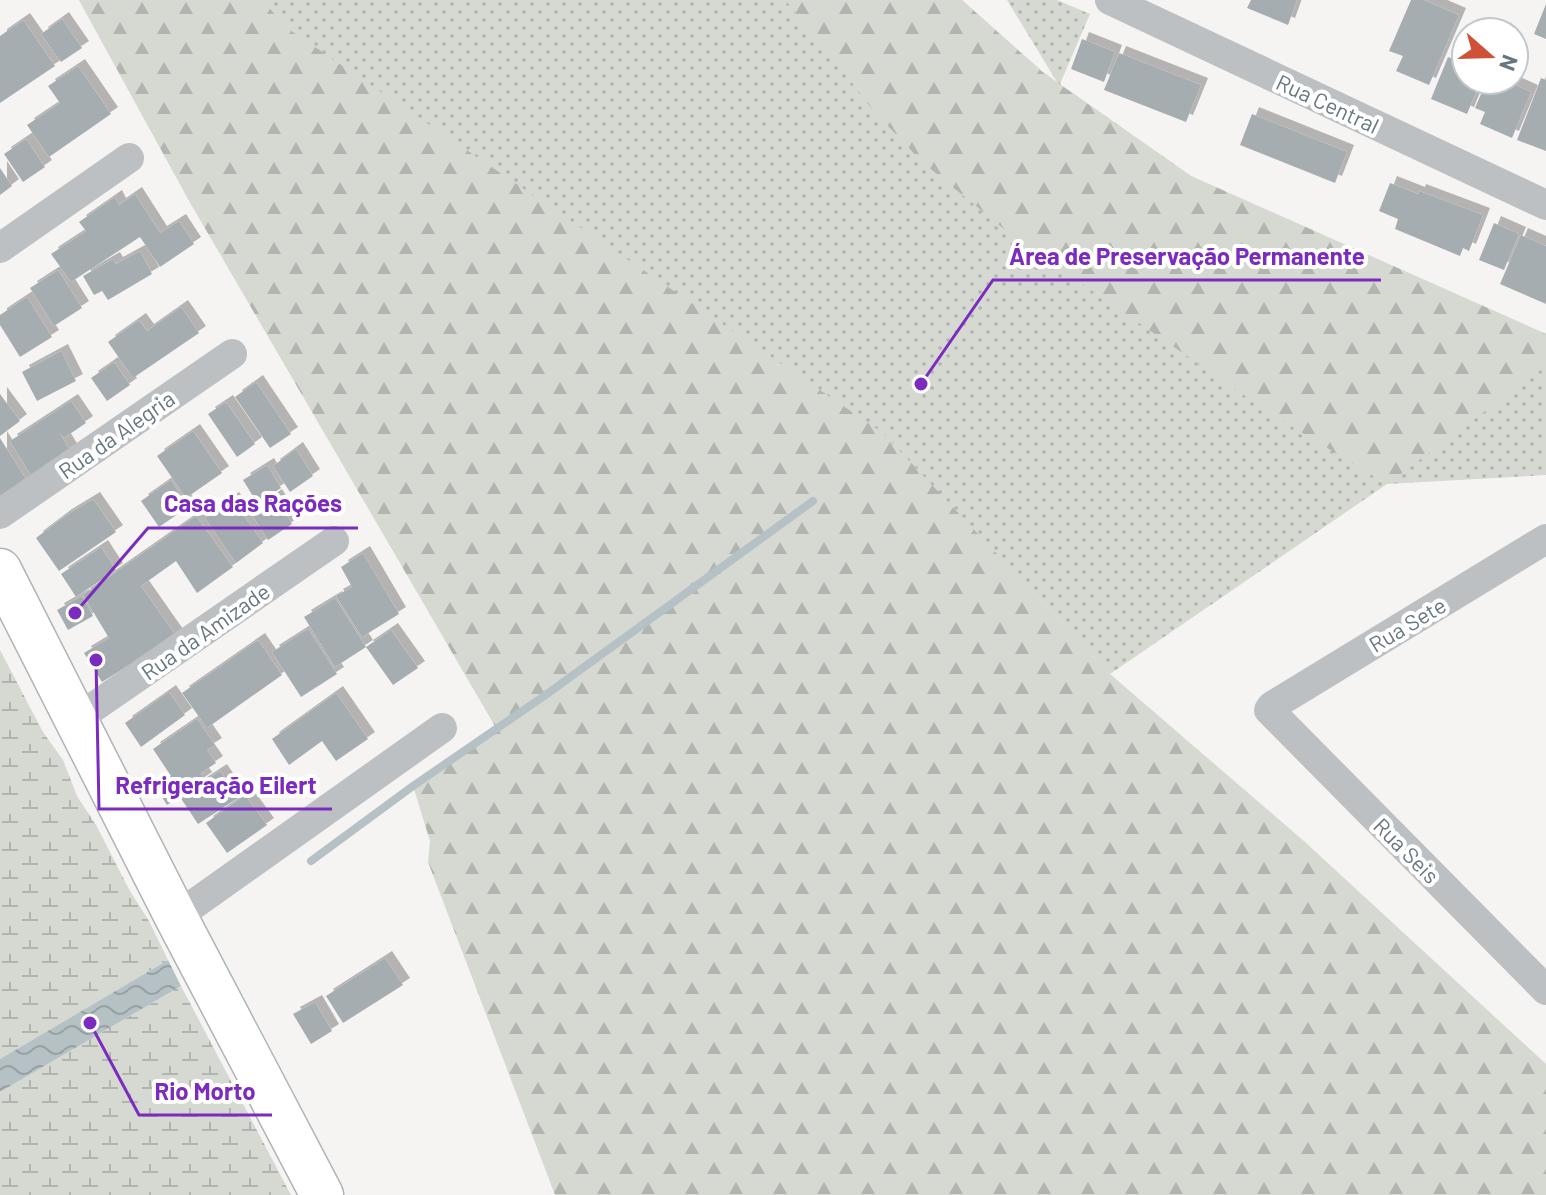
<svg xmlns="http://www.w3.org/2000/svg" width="1546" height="1195" viewBox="0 0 1546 1195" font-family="Barlow,sans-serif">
	<defs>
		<pattern id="green-dots" width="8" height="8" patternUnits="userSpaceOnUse" patternTransform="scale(2)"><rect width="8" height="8" fill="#d5d9d1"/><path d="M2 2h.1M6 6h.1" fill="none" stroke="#b1b5af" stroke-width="1.8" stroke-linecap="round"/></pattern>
		<pattern id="forest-firs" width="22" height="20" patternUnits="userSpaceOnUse" patternTransform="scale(2)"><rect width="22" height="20" fill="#d5d9d1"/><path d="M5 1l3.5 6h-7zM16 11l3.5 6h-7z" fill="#b1b5af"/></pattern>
		<pattern id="wetland-marsh" width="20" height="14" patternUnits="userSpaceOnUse" patternTransform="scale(2)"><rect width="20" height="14" fill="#d5d9d1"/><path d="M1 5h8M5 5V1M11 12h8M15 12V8" fill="none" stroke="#b1b5af"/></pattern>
		<pattern id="water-waves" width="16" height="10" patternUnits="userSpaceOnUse" patternTransform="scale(2)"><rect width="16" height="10" fill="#b5c1c4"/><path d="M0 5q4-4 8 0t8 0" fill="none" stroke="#97a1a4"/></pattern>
		<filter id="shadow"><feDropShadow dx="7" dy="-7" stdDeviation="0" flood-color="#0004"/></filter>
	</defs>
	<rect width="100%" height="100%" fill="#f5f4f2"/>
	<polygon fill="url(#green-dots)" points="79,0 962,0 1042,71 1057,82 1007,0 1057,0 1090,14 1060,84 1194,178 1546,334 1546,475 1387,484 1110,674 883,434 192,206"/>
	<g fill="url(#forest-firs)">
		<polygon points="79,0 263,0 284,26 883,433 1110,674 1305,842 1546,1064 1546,1195 555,1195 428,862 430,841 413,786 496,728 192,206"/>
		<polygon points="785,0 962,0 1042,72 1189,175 1546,334 1546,366 1390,482 1383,482 1273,415 1015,238 921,161 872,109 832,56"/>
	</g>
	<g fill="url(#wetland-marsh)">
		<polygon points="0,650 43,732 63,760 77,796 96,825 130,891 149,921 168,960 0,1059"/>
		<polygon points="181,986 291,1195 0,1195 0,1092"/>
	</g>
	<polygon fill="url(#water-waves)" points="168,960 181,986 0,1092 0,1059"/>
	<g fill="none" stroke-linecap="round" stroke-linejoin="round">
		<polyline stroke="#b5c1c4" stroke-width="8" points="311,861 413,786 547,694 813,501"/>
	</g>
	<g fill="#a6adb1" filter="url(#shadow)">
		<polygon points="1251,0 1297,0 1288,25 1247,8"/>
		<polygon points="1411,0 1424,0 1459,15 1429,85 1396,71 1403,56 1389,51"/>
		<polygon points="1546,4 1546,39 1534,34"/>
		<polygon points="62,19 82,48 61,62 41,34"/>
		<polygon points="23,20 55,66 0,103 0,36"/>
		<polygon points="1082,39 1115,52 1104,82 1071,69"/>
		<polygon points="1119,53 1201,85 1186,122 1104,90"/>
		<polygon points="1448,57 1466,64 1466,80 1481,80 1467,114 1431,99"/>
		<polygon points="78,66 111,114 49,157 27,125 60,103 48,86"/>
		<polygon points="1541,78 1546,80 1546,151 1517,140"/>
		<polygon points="1487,80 1504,80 1531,92 1512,138 1480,124 1485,112 1475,108"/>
		<polygon points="1252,114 1347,152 1335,183 1240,145"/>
		<polygon points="26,139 45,167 23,182 4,154"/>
		<polygon points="0,168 12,186 0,195"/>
		<polygon points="1390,183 1418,194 1419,191 1483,215 1469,251 1463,248 1460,256 1395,229 1398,219 1379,211"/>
		<polygon points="135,194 160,233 179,221 194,244 160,267 140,237 71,282 51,254 86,231 79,222 115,197 119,205"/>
		<polygon points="1494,223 1519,234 1504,270 1479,260"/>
		<polygon points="1521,235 1546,246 1546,304 1500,284"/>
		<polygon points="140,251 152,274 108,300 102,291 94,295 83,276 113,259 116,264"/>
		<polygon points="58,270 82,308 54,326 30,288"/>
		<polygon points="27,297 52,337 20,357 0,325 0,315"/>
		<polygon points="181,307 199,333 133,378 108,342 139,320 147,331"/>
		<polygon points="61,351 76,381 37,401 22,372"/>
		<polygon points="114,362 130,385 107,401 91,378"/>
		<polygon points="256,382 291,434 270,448 235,397"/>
		<polygon points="0,394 20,421 0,436"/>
		<polygon points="71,401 86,423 64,438 59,432 71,452 32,477 10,441"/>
		<polygon points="226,402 255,444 237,457 208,414"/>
		<polygon points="193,431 222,473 186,498 157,456"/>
		<polygon points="0,438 27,481 0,498"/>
		<polygon points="296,449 313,476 290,492 273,466"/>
		<polygon points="267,465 281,488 257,503 243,480"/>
		<polygon points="171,480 188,507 159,527 141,501"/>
		<polygon points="275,496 292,524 268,540 251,513"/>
		<polygon points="93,499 116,532 59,571 36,538 65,516"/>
		<polygon points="232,499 263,543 236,563 205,518"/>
		<polygon points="196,516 233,567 197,593 176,561 141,586 176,636 102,682 84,653 109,638 83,595"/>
		<polygon points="101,547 116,570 76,597 61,574"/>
		<polygon points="363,553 399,614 362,637 336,596 352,587 341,567"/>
		<polygon points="82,596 93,616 68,630 57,610"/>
		<polygon points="335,598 366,647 335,667 304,617"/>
		<polygon points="308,629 337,674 301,697 272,652"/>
		<polygon points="391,630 418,668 393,685 366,647"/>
		<polygon points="258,640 282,675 207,728 182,693"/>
		<polygon points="169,692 185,715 141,747 125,723"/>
		<polygon points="336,693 368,739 336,761 322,741 289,765 272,739"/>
		<polygon points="197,719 215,745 207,750 216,763 201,773 205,779 183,794 153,749"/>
		<polygon points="220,771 238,798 198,824 180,797"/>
		<polygon points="170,778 182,795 167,805 156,788"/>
		<polygon points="245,795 267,825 227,853 206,823"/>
		<polygon points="385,958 403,985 343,1023 326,996"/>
		<polygon points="315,1002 332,1031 311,1044 293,1014"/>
	</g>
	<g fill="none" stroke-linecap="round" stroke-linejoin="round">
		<g stroke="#afb4b7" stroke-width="45">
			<polyline id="secondary" points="0,570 176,917 322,1195"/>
		</g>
		<g stroke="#bcc0c3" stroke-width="30">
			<polyline points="1110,0 1546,205"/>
			<polyline points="0,248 129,158"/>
			<polyline points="0,514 232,354"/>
			<polyline points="1546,539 1272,706 1269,710 1546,990"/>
			<polyline points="75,720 334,541"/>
			<polyline points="176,917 442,728"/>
		</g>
		<use href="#secondary" stroke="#fff" stroke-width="42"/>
	</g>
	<g text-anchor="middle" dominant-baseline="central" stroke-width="8" stroke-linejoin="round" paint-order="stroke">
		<g font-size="22" fill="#67767f" stroke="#fff">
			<text transform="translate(1328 103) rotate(25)">Rua Central</text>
			<text transform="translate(116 434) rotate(-35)">Rua da Alegria</text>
			<text transform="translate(1407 624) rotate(-31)">Rua Sete</text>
			<text transform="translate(205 631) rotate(-35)">Rua da Amizade</text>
			<text transform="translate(1407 850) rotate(45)">Rua Seis</text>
		</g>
	</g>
	<path fill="none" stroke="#7b2cbf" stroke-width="3" d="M921 384L993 280H1381M75 613L148 528H358M96 660L99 809H332M90 1023L139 1115H272"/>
	<g fill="#7b2cbf" stroke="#fff" stroke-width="3">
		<circle cx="921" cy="384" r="8"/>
		<circle cx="75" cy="613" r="8"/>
		<circle cx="96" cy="660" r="8"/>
		<circle cx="90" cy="1023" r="8"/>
	</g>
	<g font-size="24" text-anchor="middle" font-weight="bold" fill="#7b2cbf" stroke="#fff" stroke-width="8" stroke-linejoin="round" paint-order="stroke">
		<text x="1187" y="265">Área de Preservação Permanente</text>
		<text x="253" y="512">Casa das Rações</text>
		<text x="216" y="794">Refrigeração Eilert</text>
		<text x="205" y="1100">Rio Morto</text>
	</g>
	<g transform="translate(1490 56) rotate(110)"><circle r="38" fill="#ffffff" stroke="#c2c8cc" stroke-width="2"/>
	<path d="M0-6L14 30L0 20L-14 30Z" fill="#cf5137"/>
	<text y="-12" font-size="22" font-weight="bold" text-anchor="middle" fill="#67767f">N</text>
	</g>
</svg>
